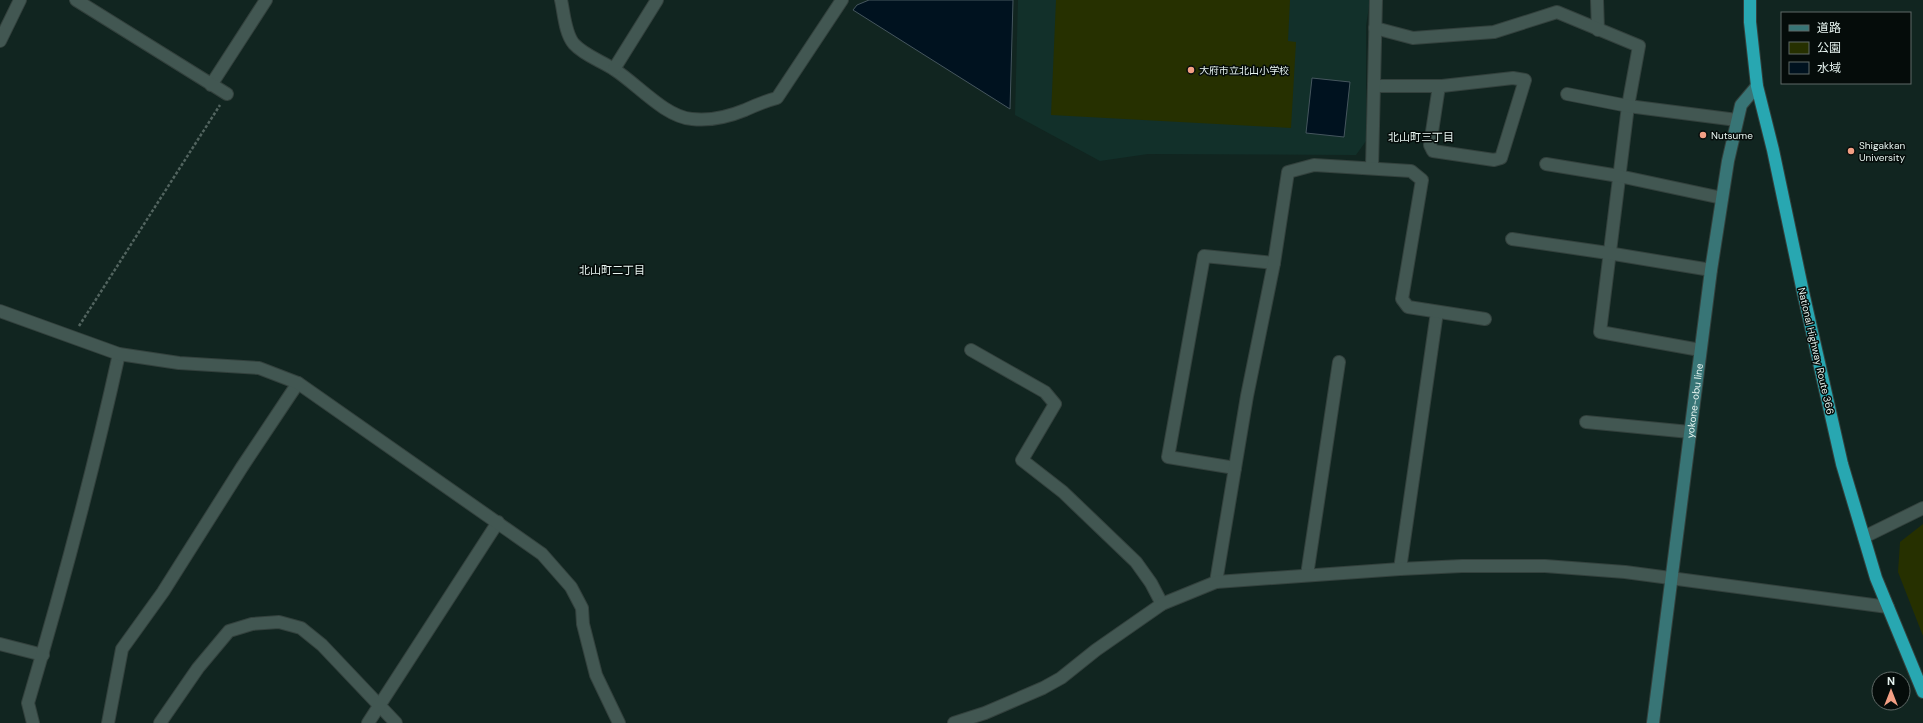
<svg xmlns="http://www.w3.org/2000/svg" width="1923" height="723" viewBox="0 0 1923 723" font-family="'DM Sans','Noto Sans JP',sans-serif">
	<rect width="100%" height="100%" fill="#112520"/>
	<polygon fill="#12302a" points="1018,0 1370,0 1366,26 1366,141 1356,155 1148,154 1100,161 1015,115"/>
	<g fill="#263000">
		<polygon points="1056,0 1290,0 1288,41 1296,42 1291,128 1051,115"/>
		<polygon points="1923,524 1923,636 1898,572 1900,542"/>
	</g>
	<g fill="#00121f" stroke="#45565e">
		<polygon points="869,0 1013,0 1010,109 853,10 857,5"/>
		<polygon points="1312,78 1350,82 1344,137 1306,133"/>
	</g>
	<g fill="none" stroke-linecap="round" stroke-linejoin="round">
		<g stroke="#33413d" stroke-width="14">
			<g id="minor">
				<path d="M561,0C564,13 565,34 574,44C585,56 602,61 615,70C637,84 665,117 692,119C710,121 728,117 745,110C756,105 765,101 777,98L842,0"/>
				<polyline points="1597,0 1598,30"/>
				<polyline points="1375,28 1413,38 1494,32 1557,12 1639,46 1628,106 1600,332 1700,350"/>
				<polyline points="0,41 20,0"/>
				<polyline points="614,69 657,0"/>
				<polyline points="211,85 266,0"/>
				<polyline points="1374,86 1442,86 1513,78 1525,80 1501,158 1494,160 1433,151 1430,145 1439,86"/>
				<polyline points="1567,94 1628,106 1737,120"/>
				<polyline points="1546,164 1619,176 1722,198"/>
				<polyline points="1372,168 1376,0"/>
				<polyline points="1512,239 1608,253 1711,270"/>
				<polyline points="971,350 1045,392 1055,404 1022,460 1063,492 1136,562 1151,583 1162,604"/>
				<polyline points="1586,422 1690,432"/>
				<polyline points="1235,468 1168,457 1204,256 1274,263"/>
				<polyline points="1864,537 1923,508"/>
				<polyline points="1400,569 1437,312"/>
				<polyline points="1307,575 1339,362"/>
				<polyline points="1216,582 1247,396 1274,263 1288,172 1314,165 1411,171 1422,180 1402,299 1408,307 1485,319"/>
				<polyline points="0,644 43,655"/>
				<path d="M33,723L28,703C62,588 93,472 119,354"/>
				<polyline points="108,723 122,649 163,592 242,467 298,383"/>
				<polyline points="160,723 198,668 229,631 252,624 279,622 301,628 322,645 396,723"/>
				<polyline points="368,723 498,522"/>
			</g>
		</g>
		<g stroke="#33413d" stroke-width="14">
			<g id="tertiary">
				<polyline points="76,0 227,94"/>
				<polyline points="0,311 119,354 179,363 259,368 298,383 542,554 571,587 582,608 583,624 596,675 619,723"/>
				<polyline points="954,723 985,713 1043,688 1061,678 1096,650 1162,604 1216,582 1400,569 1462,566 1545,566 1625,572 1888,607"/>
			</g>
		</g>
		<g stroke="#33413d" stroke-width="14">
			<g id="secondary">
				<path id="s1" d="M1653,723L1711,270L1728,161L1741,105L1757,86"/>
			</g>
		</g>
		<g stroke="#33413d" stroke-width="14">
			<polyline id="trunk" points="1750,0 1750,22 1757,86 1773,150 1803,292 1842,464 1876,578 1923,692"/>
		</g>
		<polyline stroke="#52645f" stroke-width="2.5" stroke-dasharray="3 2" stroke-linecap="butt" points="79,326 220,105"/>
		<use href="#minor" stroke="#425752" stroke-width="12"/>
		<use href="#tertiary" stroke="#425752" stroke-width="12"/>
		<use href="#secondary" stroke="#387576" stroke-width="12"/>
		<use href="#trunk" stroke="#28a7b1" stroke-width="12"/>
	</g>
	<g fill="#f39f84" stroke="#050c0a" stroke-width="1.5">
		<circle cx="1191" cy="70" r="4"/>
		<circle cx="1703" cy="135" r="4"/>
		<circle cx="1851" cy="151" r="4"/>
	</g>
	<g text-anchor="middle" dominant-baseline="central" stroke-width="3" stroke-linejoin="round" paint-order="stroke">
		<g font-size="10" fill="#e7f4f0" stroke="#050c0a" text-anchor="start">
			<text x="1199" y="70">大府市立北山小学校</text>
			<text x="1711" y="135">Nutsume</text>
			<text x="1859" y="145">Shigakkan<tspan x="1859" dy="12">University</tspan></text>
		</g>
		<g font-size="10" fill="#e7f4f0" stroke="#050c0a">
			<text transform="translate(1816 351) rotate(77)">National Highway Route 366</text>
			<text stroke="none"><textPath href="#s1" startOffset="325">yokone-obu line</textPath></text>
		</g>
		<g font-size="11" fill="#e7f4f0" stroke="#050c0a">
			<text x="1421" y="137">北山町三丁目</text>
			<text x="612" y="270">北山町二丁目</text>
		</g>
	</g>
	<rect x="1781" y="12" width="130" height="72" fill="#050c0a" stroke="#5f6966"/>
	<rect x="1789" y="25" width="20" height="6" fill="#387576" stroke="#5f6966"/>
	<text x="1817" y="32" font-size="12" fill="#e7f4f0">道路</text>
	<rect x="1789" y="42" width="20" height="12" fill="#263000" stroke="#5f6966"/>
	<text x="1817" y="52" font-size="12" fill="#e7f4f0">公園</text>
	<rect x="1789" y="62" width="20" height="12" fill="#00121f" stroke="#5f6966"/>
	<text x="1817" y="72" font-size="12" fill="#e7f4f0">水域</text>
	<g transform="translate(1891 691)"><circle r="19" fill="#050c0a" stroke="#5f6966"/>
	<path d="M0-3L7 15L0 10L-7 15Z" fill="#f39f84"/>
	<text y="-6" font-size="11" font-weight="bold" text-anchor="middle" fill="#e7f4f0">N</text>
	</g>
</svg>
